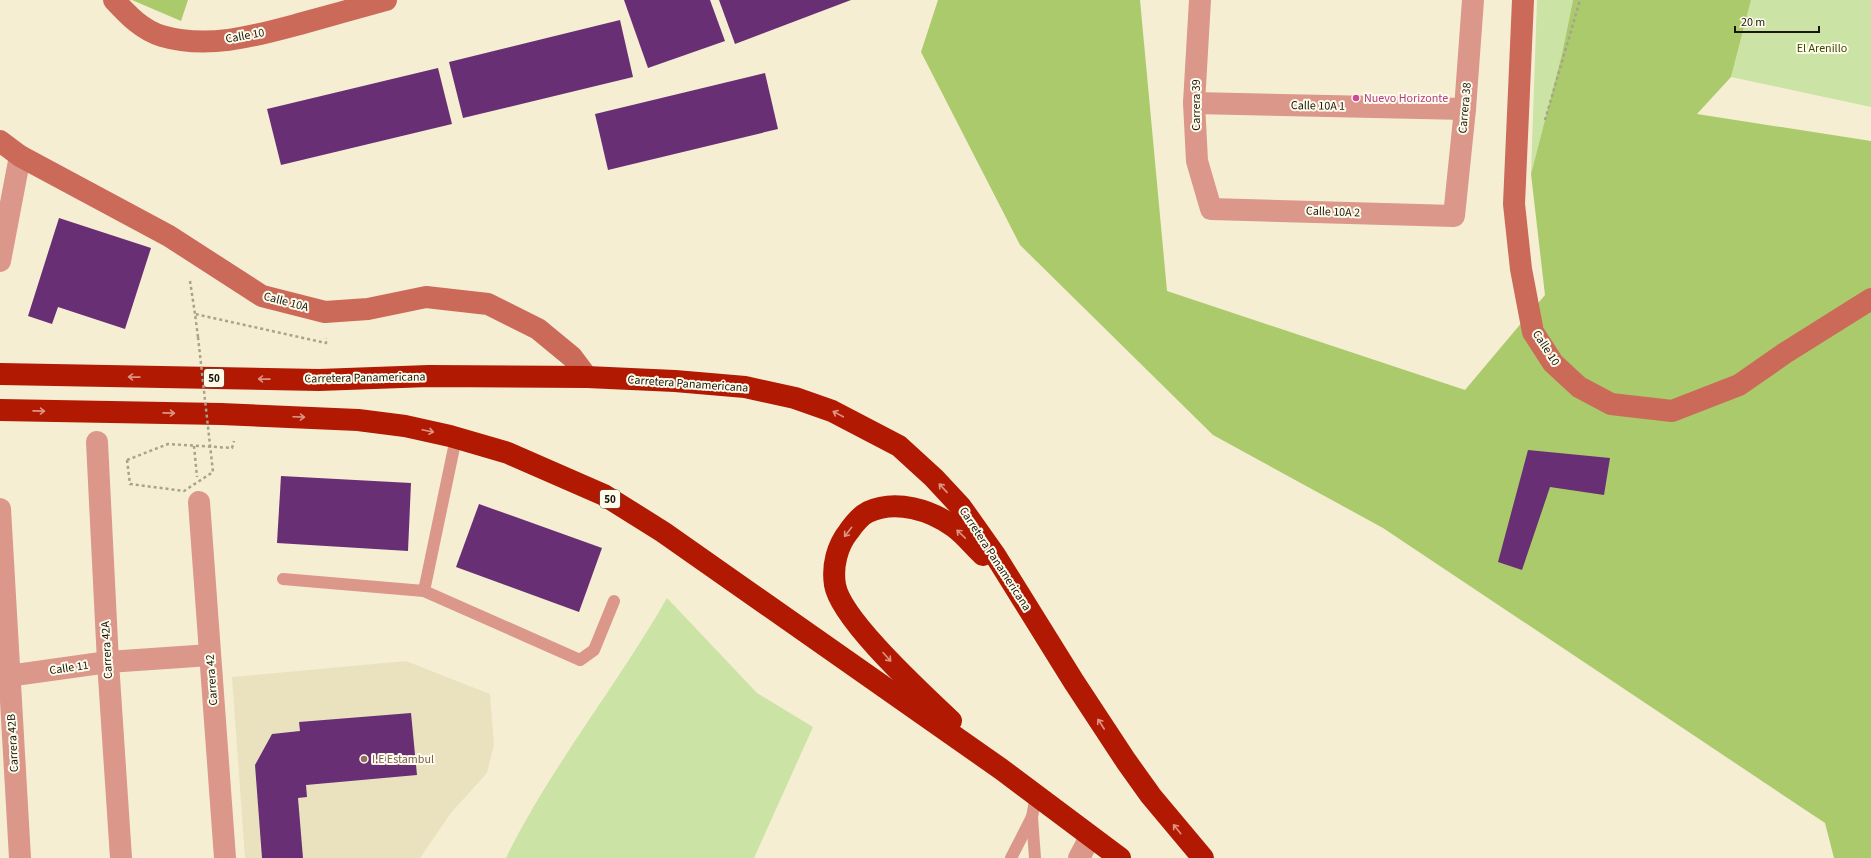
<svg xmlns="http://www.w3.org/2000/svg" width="1871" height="858" viewBox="0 0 1871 858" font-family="'Source Sans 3',sans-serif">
	<rect width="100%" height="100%" fill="#f5eed3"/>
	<polygon fill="#eae2bf" points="406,661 490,694 494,745 487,773 451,813 420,858 245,858 232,677"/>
	<g fill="#cbe3a4">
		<polygon points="1537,0 1573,0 1562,54 1531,174"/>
		<polygon points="1751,0 1871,0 1871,107 1731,77"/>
		<path d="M667,598L757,693L813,727L754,858H506C551,766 617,686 667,598Z"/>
	</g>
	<g fill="#aaca6b">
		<polygon points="132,0 188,0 181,21"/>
		<polygon points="938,0 1140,0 1167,291 1465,390 1545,295 1531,174 1562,54 1573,0 1751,0 1731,77 1697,114 1871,141 1871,858 1834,858 1825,823 1383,528 1213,435 1020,245 921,52"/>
	</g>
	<g fill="#692f75">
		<polygon points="624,0 710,0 725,41 648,68"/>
		<polygon points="719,0 851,0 735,44"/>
		<polygon points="620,20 633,77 463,118 449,62"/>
		<polygon points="438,68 452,124 281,165 267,109"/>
		<polygon points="765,73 778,129 608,170 595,114"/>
		<polygon points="59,218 151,248 125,329 58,307 52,324 28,316"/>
		<polygon points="1528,450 1610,458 1604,495 1550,487 1522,570 1498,562"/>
		<polygon points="281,476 411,483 408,551 277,543"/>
		<polygon points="479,504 602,548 579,612 456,567"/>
		<polygon points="411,713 417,775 306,785 307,797 298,798 303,858 262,858 255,765 272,734 300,731 299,722"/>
	</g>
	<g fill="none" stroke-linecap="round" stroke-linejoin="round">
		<g stroke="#a8a38e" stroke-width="2.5" stroke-dasharray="3 3" stroke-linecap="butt">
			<polyline points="1545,120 1580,0"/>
			<polyline points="190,281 195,314"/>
			<polyline points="198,337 195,314 326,343 326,338"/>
			<polyline points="194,446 197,477"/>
			<polyline points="127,460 168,444 232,448 234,441"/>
		</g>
		<g stroke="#db978a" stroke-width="12">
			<polyline points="283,579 424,591 456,438"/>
			<polyline points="424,591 580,660 594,650 614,601"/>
			<polyline points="1011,858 1032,817"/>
			<polyline points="1035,858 1032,817 1036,795"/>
		</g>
		<g stroke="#db978a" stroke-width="22">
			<polyline points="1200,0 1194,103 1197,161 1211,209 1454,216 1465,109 1473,0"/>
			<polyline points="1194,103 1465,109"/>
			<polyline points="0,261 20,156"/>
			<polyline points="97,442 108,662 121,858"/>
			<polyline points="199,502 225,858"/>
			<polyline points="0,509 20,858"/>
			<polyline points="0,677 108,662 210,655"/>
			<polyline points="1079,858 1090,837"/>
		</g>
		<g stroke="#cc6a59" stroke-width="22">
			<path d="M114,0C128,15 142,30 162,36C209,50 258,35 303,23C331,15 358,8 386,0"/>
			<polyline points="1523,0 1514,204 1521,269 1533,332 1553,363 1579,387 1611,404 1672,411 1739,385 1785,353 1871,299"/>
			<polyline points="0,141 20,156 169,236 262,296 325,312 368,309 426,297 488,304 538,329 572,357 587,377"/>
		</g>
		<g stroke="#b11902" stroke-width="22">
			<polyline points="0,374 319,380 429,376 587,377 675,381 745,387 795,398 832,411 899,446 934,478 961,507 995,555 1074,682 1126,761 1151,796 1203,858"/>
			<polyline points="0,410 221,414 358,420 405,426 450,436 508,453 604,495 663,532 1001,769 1120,858"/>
			<path d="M951,721C923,694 841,620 835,585C832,566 837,546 849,531C854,524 860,516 868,512C896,499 931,510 954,527C965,535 973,546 983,555"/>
		</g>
		<polyline stroke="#a8a38e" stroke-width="2.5" stroke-dasharray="3 3" stroke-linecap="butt" points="127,460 130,484 184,491 213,472 198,337"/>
	</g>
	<defs><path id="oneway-shaft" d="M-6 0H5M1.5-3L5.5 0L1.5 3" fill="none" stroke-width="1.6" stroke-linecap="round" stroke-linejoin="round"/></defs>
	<g stroke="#dc9582">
		<use href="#oneway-shaft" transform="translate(134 377) rotate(-179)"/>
		<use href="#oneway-shaft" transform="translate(264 379) rotate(-179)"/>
		<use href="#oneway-shaft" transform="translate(39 411) rotate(1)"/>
		<use href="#oneway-shaft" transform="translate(169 413) rotate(1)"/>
		<use href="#oneway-shaft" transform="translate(838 414) rotate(-152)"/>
		<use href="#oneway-shaft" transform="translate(299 417) rotate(2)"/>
		<use href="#oneway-shaft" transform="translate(428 431) rotate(12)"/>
		<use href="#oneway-shaft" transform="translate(943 488) rotate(-133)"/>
		<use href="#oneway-shaft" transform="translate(848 532) rotate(128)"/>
		<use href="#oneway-shaft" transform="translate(961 534) rotate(-136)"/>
		<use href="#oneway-shaft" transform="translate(887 657) rotate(48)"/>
		<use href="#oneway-shaft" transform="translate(1101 724) rotate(-123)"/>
		<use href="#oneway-shaft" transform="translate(1177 829) rotate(-129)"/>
	</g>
	<circle fill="#d1479c" stroke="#fffbeb" stroke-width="1.5" cx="1356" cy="98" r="4"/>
	<circle fill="#8d6e63" stroke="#fffbeb" stroke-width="1.5" cx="364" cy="759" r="4"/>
	<g text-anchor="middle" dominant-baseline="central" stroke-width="4" stroke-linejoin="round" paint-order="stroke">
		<g fill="#fffbeb" stroke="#5e5b50" stroke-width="1">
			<rect x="204" y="369" width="20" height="18" rx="3"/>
			<rect x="600" y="490" width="20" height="18" rx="3"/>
		</g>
		<g font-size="11" font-weight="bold" fill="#19170d">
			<text x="214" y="378">50</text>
			<text x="610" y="499">50</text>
		</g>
		<g font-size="12" fill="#19170d" stroke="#fffbeb">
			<text transform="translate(245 36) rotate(-10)">Calle 10</text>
			<text transform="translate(1196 105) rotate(-90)">Carrera 39</text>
			<text transform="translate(1318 106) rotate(1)">Calle 10A 1</text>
			<text transform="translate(1465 108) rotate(-85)">Carrera 38</text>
			<text transform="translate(1333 212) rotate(2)">Calle 10A 2</text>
			<text transform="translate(286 302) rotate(15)">Calle 10A</text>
			<text transform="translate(1546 348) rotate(57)">Calle 10</text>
			<text transform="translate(365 378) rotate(-1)">Carretera Panamericana</text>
			<text transform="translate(688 384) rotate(4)">Carretera Panamericana</text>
			<text transform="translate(995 559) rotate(57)">Carretera Panamericana</text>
			<text transform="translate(107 650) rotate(-93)">Carrera 42A</text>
			<text transform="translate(69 668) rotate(-8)">Calle 11</text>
			<text transform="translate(212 680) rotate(-94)">Carrera 42</text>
			<text transform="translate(13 743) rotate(-93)">Carrera 42B</text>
		</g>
		<g font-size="12" fill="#374a01" stroke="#fffbeb">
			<text x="1822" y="48">El Arenillo</text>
		</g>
		<g font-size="12" fill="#b23c85" stroke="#fffbeb" text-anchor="start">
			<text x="1364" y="98">Nuevo Horizonte</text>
		</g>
		<g font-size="12" fill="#785e54" stroke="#fffbeb" text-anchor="start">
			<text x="372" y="759">I.E Estambul</text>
		</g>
	</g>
	<path d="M1735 26v6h84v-6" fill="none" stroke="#19170d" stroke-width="2"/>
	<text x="1741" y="26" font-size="12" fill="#19170d" stroke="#fffbeb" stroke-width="3" paint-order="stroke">20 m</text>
</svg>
